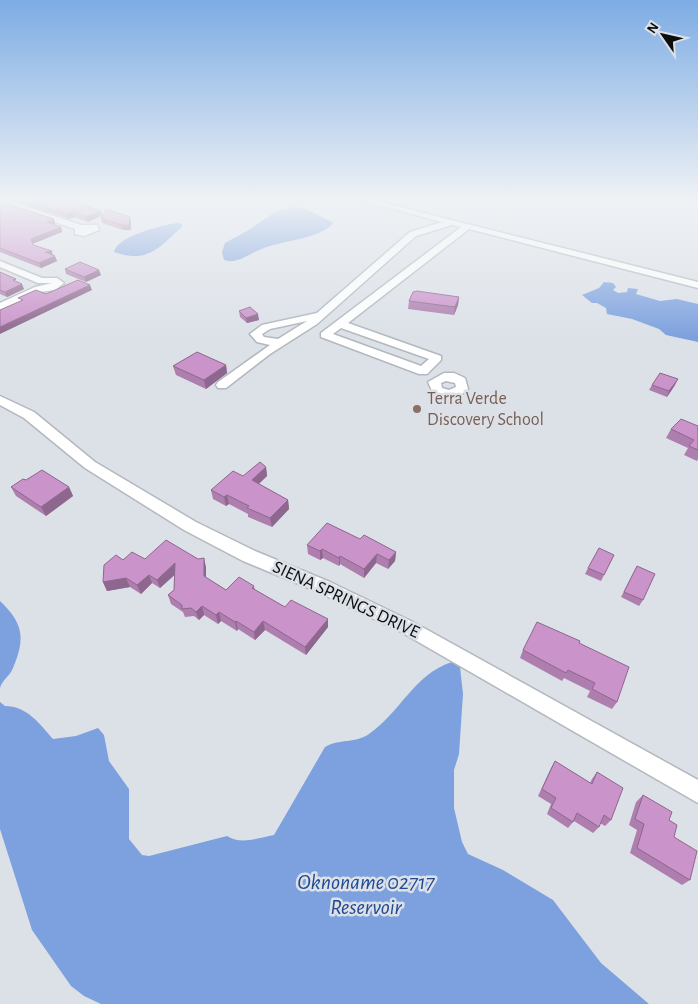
<svg xmlns="http://www.w3.org/2000/svg" width="698" height="1004" viewBox="0 0 698 1004" font-family="'Alegreya Sans',sans-serif">
	<rect width="100%" height="100%" fill="#dce1e8"/>
	<g fill="#7da1de">
		<path d="M296,207L308,210L332,222L333,224C315,240 285,240 264,248C251,252 238,265 224,260L222,252L225,243L247,231L277,211Z"/>
		<path d="M177,223L182,224V227C158,248 148,264 114,252C117,236 163,225 177,223Z"/>
		<polygon points="604,282 613,283 616,287 613,290 618,293 627,292 628,288 638,289 636,294 660,301 677,299 698,304 698,342 666,335 659,329 632,319 607,314 606,308 597,303 592,303 582,295 599,288"/>
		<path d="M0,601C23,623 26,638 13,668C10,676 2,680 0,688Z"/>
		<path d="M452,662L460,667L463,694L459,754L454,770V808L462,842L468,854L503,870L553,900L601,963L649,1004H101L84,996L71,986L32,930L0,829V702L5,706C27,706 40,724 53,739L76,736L98,728L104,735L109,761L129,789V839L142,855L149,856L227,836C241,845 258,838 274,835L325,747C338,739 357,743 369,734C400,713 414,674 452,662Z"/>
	</g>
	<g fill="none" stroke-linecap="round" stroke-linejoin="round">
		<g stroke="#b3b8bf" stroke-width="3">
			<g id="minor">
				<polygon points="0,198 81,225 97,225 99,230 84,236 75,234 75,229 0,203"/>
				<path d="M352,198H364L698,282V288L469,229L348,323L441,356V360L427,374H419L321,337V333L461,227L452,225L416,236L317,324L270,354L226,388H218L216,385L218,382L270,345L257,342L250,334L262,325L317,313L410,232L442,222ZM307,321L278,339L264,337L262,334L270,329ZM341,328L429,359L421,366L333,334Z"/>
				<polygon points="0,261 42,278 57,278 64,283 55,290 40,292 0,310 0,303 35,287 52,283 38,283 0,267"/>
				<path d="M444,373H454L465,378L468,389C458,400 446,397 433,393L428,382ZM446,381L455,383L456,387L449,390L442,388L441,383Z"/>
				<polygon points="0,396 34,412 95,462 196,522 255,551 330,582 413,622 698,780 698,803 401,632 318,592 243,561 184,530 85,468 24,418 0,405"/>
			</g>
		</g>
		<use href="#minor" fill="#fff" fill-rule="evenodd"/>
	</g>
	<g fill="#ae7eae">
		<polygon points="3,198 61,198 101,211 102,215 131,221 131,230 123,230 102,223 101,218 102,216 88,222 74,217 69,219"/>
		<polygon points="0,201 54,219 55,224 54,225 61,227 62,232 32,244 33,245 53,255 57,261 41,268 0,252"/>
		<polygon points="65,269 101,275 86,282 66,274"/>
		<polygon points="0,272 17,282 24,289 7,297 0,294"/>
		<polygon points="459,297 458,305 454,315 408,309 409,301"/>
		<polygon points="239,311 259,320 247,323 240,317"/>
		<polygon points="226,365 227,373 206,389 176,375 173,366"/>
		<polygon points="652,385 675,385 667,397 649,390"/>
		<polygon points="698,426 698,459 697,461 684,455 688,448 666,438 671,429"/>
		<polygon points="266,467 267,476 259,484 288,500 289,509 272,527 248,517 248,514 229,504 226,506 213,499 211,490"/>
		<polygon points="26,480 69,487 73,496 46,516 16,496 11,487"/>
		<polygon points="360,539 396,552 395,561 388,569 376,563 364,578 340,564 339,566 323,558 320,560 308,554 307,545"/>
		<polygon points="614,555 601,581 585,574 588,568"/>
		<polygon points="145,559 206,567 206,578 226,590 254,586 255,590 285,607 328,627 306,655 265,630 255,640 238,629 237,631 221,621 218,624 204,615 199,620 194,616 185,617 183,612 171,604 168,595 174,590 174,575 160,588 152,583 141,594 130,587 107,591 103,582 123,560"/>
		<polygon points="637,566 643,600 639,606 621,597"/>
		<polygon points="579,643 617,702 612,709 587,697 590,691 564,678 562,681 520,658 523,650"/>
		<polygon points="555,761 590,783 592,779 597,772 611,820 605,826 600,823 599,827 593,833 574,821 568,828 547,814 551,804 538,796 551,768"/>
		<polygon points="643,795 669,820 674,837 690,880 682,885 630,853 637,830 629,825 636,802"/>
	</g>
	<g fill="#8d678d">
		<polygon points="101,211 102,215 88,222 86,217"/>
		<polygon points="72,212 74,217 69,219 67,214"/>
		<polygon points="130,217 131,221 131,230 123,230 122,225"/>
		<polygon points="54,219 55,224 49,227 47,222"/>
		<polygon points="61,227 62,232 32,244 31,239"/>
		<polygon points="52,251 53,256 45,252"/>
		<polygon points="55,256 57,261 41,268 39,263"/>
		<polygon points="99,270 101,275 86,282 84,277"/>
		<polygon points="22,284 24,289 7,297 5,292"/>
		<polygon points="90,285 92,290 0,334 0,327"/>
		<polygon points="459,297 458,305 454,315 455,307"/>
		<polygon points="258,314 259,320 247,323 246,318"/>
		<polygon points="226,365 227,373 206,389 204,380"/>
		<polygon points="678,379 675,385 667,397 669,391"/>
		<polygon points="266,467 267,476 253,489 252,480"/>
		<polygon points="69,487 73,496 46,516 41,507"/>
		<polygon points="227,495 229,504 226,506 224,497"/>
		<polygon points="288,500 289,509 272,527 270,518"/>
		<polygon points="322,549 323,558 320,560 320,551"/>
		<polygon points="396,552 395,561 388,569 389,560"/>
		<polygon points="377,554 376,563 364,578 364,569"/>
		<polygon points="340,556 340,564 339,566 339,558"/>
		<polygon points="204,558 206,567 206,585 204,576"/>
		<polygon points="175,563 178,572 160,588 157,580"/>
		<polygon points="149,575 152,583 141,594 137,585"/>
		<polygon points="126,578 130,587 107,591 103,582"/>
		<polygon points="202,606 204,615 199,620 196,612"/>
		<polygon points="219,612 221,621 218,624 216,615"/>
		<polygon points="328,619 328,627 306,655 305,647"/>
		<polygon points="236,621 238,629 237,631 235,622"/>
		<polygon points="263,621 265,630 255,640 254,632"/>
	</g>
	<g fill="#ca93ca" stroke="#8d678d">
		<polygon points="16,198 61,198 101,211 86,217 72,212 67,214"/>
		<polygon points="0,201 54,219 47,222 61,227 31,239 33,245 52,251 45,252 55,256 39,263 0,248"/>
		<polygon points="106,209 130,217 129,225 122,225 101,218"/>
		<polygon points="80,262 99,270 84,277 65,269"/>
		<polygon points="0,272 16,279 13,280 22,284 5,292 0,290"/>
		<polygon points="78,280 90,285 0,327 0,310 23,300 18,298 36,290 46,294"/>
		<polygon points="417,291 459,297 455,307 409,301 413,292"/>
		<polygon points="250,307 258,314 246,318 239,311"/>
		<polygon points="197,352 226,365 204,380 173,366"/>
		<polygon points="660,373 678,379 669,391 652,385"/>
		<polygon points="681,419 698,426 698,450 689,446 694,440 671,429"/>
		<polygon points="260,462 266,467 252,480 288,500 270,518 247,508 249,506 227,495 224,497 211,490 233,471 243,476"/>
		<polygon points="42,470 69,487 41,507 11,487 23,479 26,480"/>
		<polygon points="327,523 360,539 364,535 396,552 389,560 377,554 364,569 340,556 339,558 322,549 320,551 307,545"/>
		<polygon points="166,540 198,559 204,558 204,576 226,590 239,577 254,586 252,588 285,607 291,600 328,619 305,647 263,621 254,632 236,621 235,622 219,612 216,615 202,606 196,612 191,608 182,609 182,605 168,595 174,590 175,563 157,580 149,575 137,585 126,578 103,582 104,565 116,555 123,560 132,552 145,559"/>
		<polygon points="599,548 614,555 604,575 588,568"/>
		<polygon points="637,566 655,574 643,600 624,592"/>
		<polygon points="537,622 580,641 579,643 629,667 617,702 592,689 595,683 568,670 566,673 523,650"/>
		<polygon points="555,761 592,784 597,772 623,788 611,820 604,815 599,827 577,813 573,822 551,808 556,798 542,789"/>
		<polygon points="643,795 672,812 669,820 677,825 674,837 697,851 690,880 637,848 644,824 635,819"/>
	</g>
	<linearGradient id="sky" x2="0" y2="1"><stop stop-color="#7dace4"/><stop offset="0.59" stop-color="#eff2f5"/><stop offset="1" stop-color="#eff2f5" stop-opacity="0"/></linearGradient>
	<rect width="698" height="338" fill="url(#sky)"/>
	<circle fill="#8d6e63" stroke="#dce1e8" stroke-width="2" cx="417" cy="409" r="5"/>
	<g text-anchor="middle" dominant-baseline="central" stroke-width="5" stroke-linejoin="round" paint-order="stroke">
		<g font-size="18" fill="#785e54" stroke="#dce1e8" text-anchor="start">
			<text x="427" y="399">Terra Verde<tspan x="427" dy="21">Discovery School</tspan></text>
		</g>
		<g font-size="18" fill="#0d0e10" stroke="#dce1e8">
			<text transform="translate(346 600) rotate(25)">SIENA SPRINGS DRIVE</text>
		</g>
		<g font-size="22" font-style="italic" fill="#204992" stroke="#dce1e8">
			<text x="366" y="882">Oknoname 02717<tspan x="366" dy="25">Reservoir</tspan></text>
		</g>
	</g>
	<g transform="translate(663 35) rotate(304)" stroke="#dce1e8" stroke-width="4" paint-order="stroke">
	<path d="M0-4L9 19L0 12L-9 19Z" fill="#0d0e10"/>
	<text y="-8" font-size="14" font-weight="bold" text-anchor="middle" fill="#0d0e10">N</text>
	</g>
</svg>
